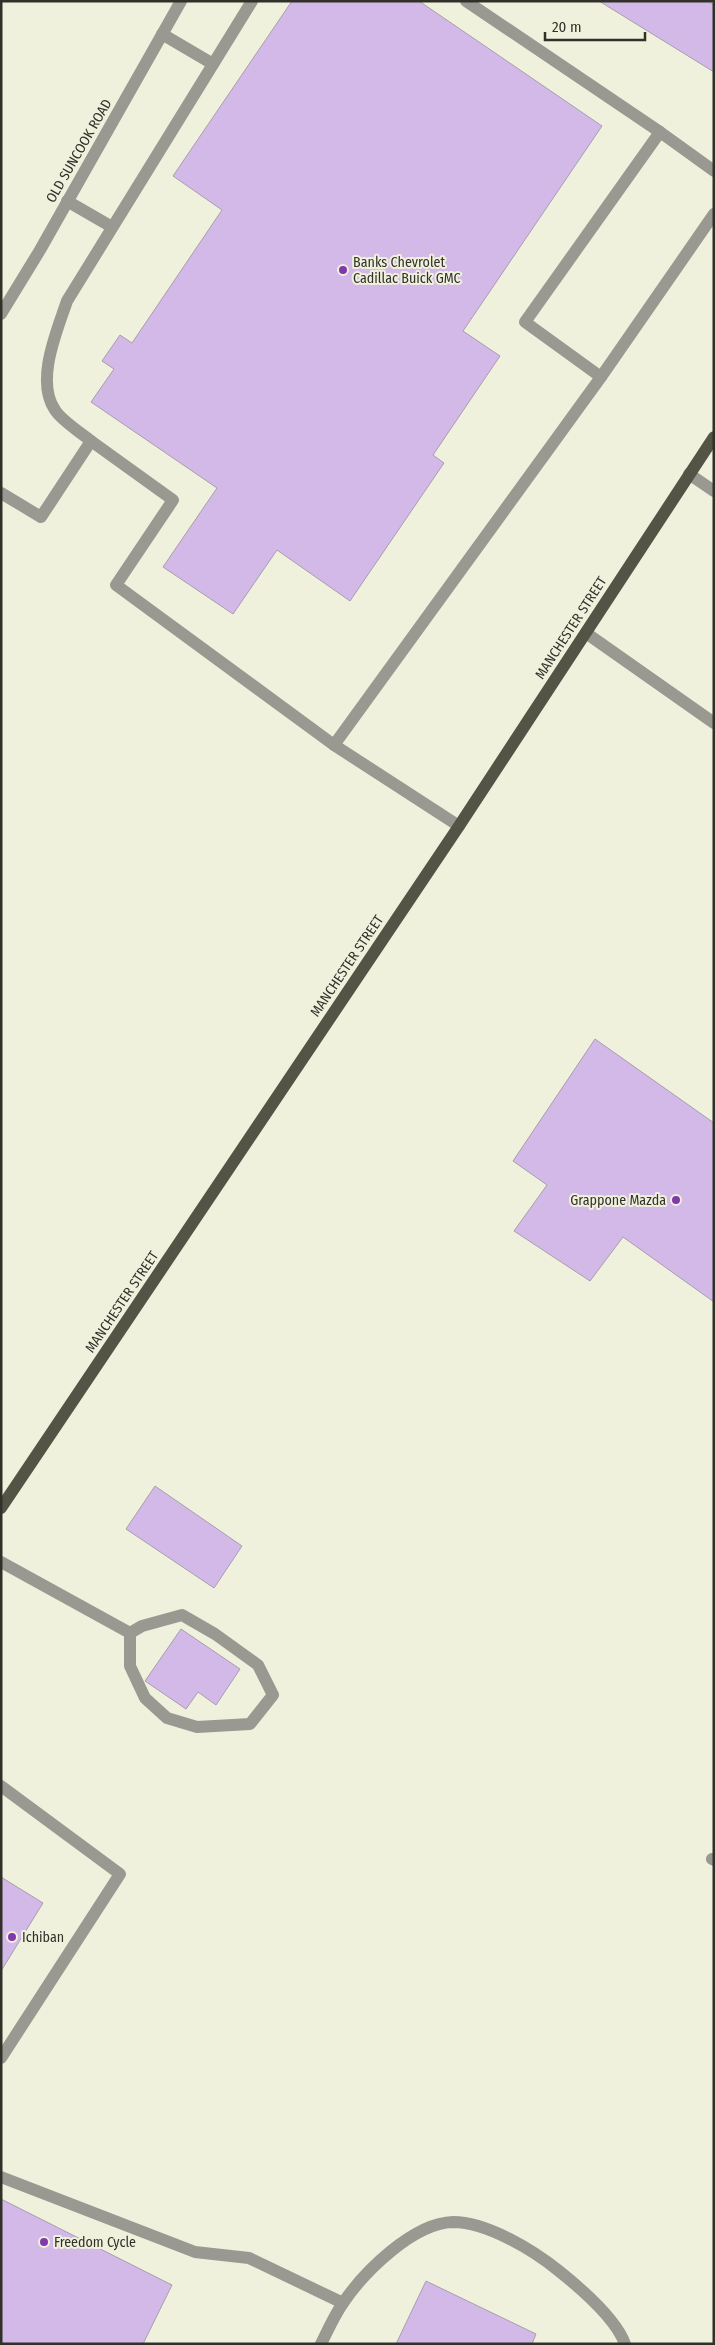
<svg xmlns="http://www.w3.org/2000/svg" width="715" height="2345" viewBox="0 0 715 2345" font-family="'Fira Sans Condensed',sans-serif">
	<rect width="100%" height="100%" fill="#f0f1dd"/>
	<g fill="#d3b9e7" stroke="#a79eaf">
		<polygon points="292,1 419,1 602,126 463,331 500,356 433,455 444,463 350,601 277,550 233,614 163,567 217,488 91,402 114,369 102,361 120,335 132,343 222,210 173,176"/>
		<polygon points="599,1 708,1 714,5 714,72"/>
		<polygon points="595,1039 714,1123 714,1302 623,1237 590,1281 514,1231 547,1185 513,1161"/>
		<polygon points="155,1486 242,1546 214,1588 126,1529"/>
		<polygon points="181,1629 240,1669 216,1705 198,1692 186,1709 145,1681"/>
		<polygon points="1,1877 43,1903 1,1971"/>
		<polygon points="1,2199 172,2285 143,2344 1,2344"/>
		<polygon points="426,2281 536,2334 532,2344 396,2344"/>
	</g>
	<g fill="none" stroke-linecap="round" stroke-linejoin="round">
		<g stroke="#999991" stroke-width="12">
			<polyline points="466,1 660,132"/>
			<polyline points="162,34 213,64"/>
			<polyline points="67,201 112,227"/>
			<polyline points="1,314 40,250 181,1"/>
			<polyline points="601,377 525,322 660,132 714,171"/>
			<path d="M91,441C81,433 61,420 55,410C35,381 57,331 67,301L252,1"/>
			<polyline points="689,474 714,491"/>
			<polyline points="1,493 41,517 91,441 173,500 116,585 334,745 459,826"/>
			<polyline points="586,633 714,723"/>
			<polyline points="334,745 601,377 714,214"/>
			<polyline points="1,1562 130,1633"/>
			<polygon points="182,1615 215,1634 258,1665 273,1695 250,1724 197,1727 167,1718 145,1698 130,1666 130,1633 142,1626"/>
			<polyline points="1,1786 120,1874 1,2058"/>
			<polyline points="712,1859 714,1860"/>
			<polyline points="1,2177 195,2252 249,2258 343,2303"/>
			<path d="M321,2344C328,2330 334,2316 343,2303C364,2272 413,2223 453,2222C487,2222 533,2250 559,2271C579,2287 616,2319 625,2344"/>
		</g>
		<polyline stroke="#545446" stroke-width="12" points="1,1508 459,826 714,437"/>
	</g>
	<g fill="#8038ab" stroke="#f0f1dd" stroke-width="2">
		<circle cx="343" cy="270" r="5"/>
		<circle cx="676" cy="1200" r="5"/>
		<circle cx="12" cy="1937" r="5"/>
		<circle cx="44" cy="2242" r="5"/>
	</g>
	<g text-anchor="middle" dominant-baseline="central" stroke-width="4" stroke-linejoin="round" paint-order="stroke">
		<g font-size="14" fill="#31312a" stroke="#f0f1dd">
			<text transform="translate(79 151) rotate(-60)">OLD SUNCOOK ROAD</text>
			<text transform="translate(571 628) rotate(-57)">MANCHESTER STREET</text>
			<text transform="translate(347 966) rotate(-56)">MANCHESTER STREET</text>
			<text transform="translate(122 1302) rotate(-56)">MANCHESTER STREET</text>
		</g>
		<g font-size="14" fill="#31312a" stroke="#f0f1dd" text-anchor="start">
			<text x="353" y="262">Banks Chevrolet<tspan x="353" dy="16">Cadillac Buick GMC</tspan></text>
			<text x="666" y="1200" text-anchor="end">Grappone Mazda</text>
			<text x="22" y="1937">Ichiban</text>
			<text x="54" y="2242">Freedom Cycle</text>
		</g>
	</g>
	<rect width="715" height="2345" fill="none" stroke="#31312a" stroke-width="5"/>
	<path d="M545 32v8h100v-8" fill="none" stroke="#31312a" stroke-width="2.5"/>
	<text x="552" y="32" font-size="15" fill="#31312a" stroke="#f0f1dd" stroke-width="4" paint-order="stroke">20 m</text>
</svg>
